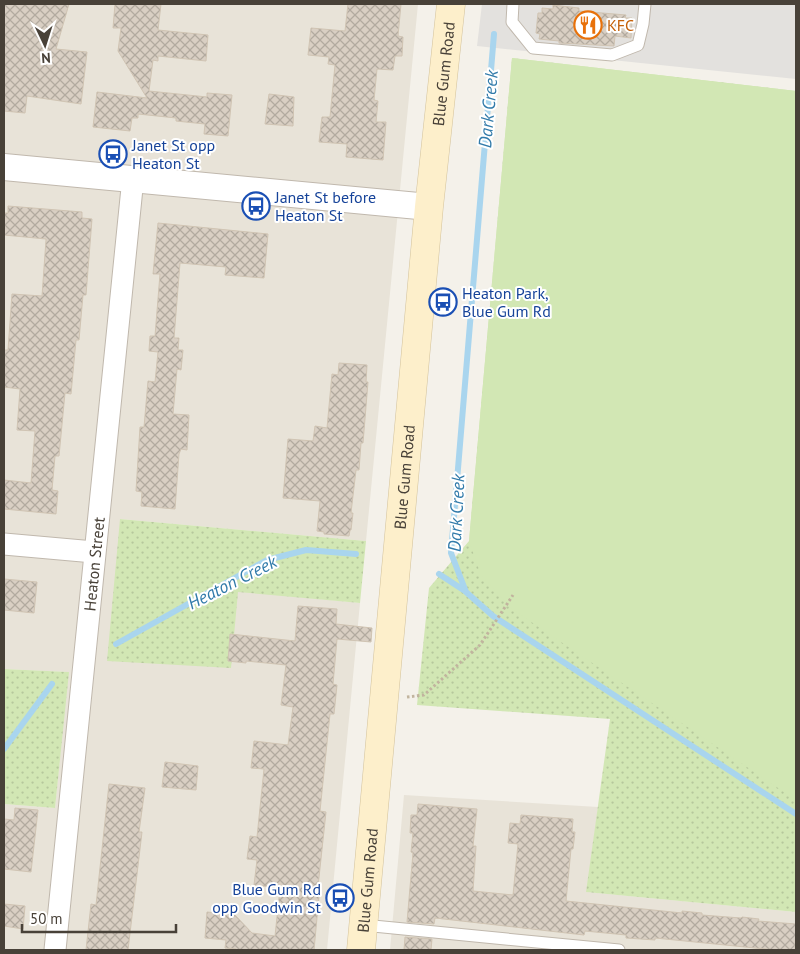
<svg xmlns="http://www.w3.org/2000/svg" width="800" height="954" viewBox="0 0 800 954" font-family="'PT Sans',sans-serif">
	<defs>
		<pattern id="grass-dots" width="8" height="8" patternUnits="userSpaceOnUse" patternTransform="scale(1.25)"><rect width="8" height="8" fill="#d2e7b4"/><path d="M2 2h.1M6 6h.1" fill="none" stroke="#b6c79c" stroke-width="1.8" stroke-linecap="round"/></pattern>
		<pattern id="building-cross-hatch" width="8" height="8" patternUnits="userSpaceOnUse" patternTransform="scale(1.25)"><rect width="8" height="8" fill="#d9cfc3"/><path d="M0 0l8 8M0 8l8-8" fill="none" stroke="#b2aa9f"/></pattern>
	</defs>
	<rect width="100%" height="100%" fill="#f4f1ea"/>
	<g fill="#e8e3d8">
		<polygon points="4,4 418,4 366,541 120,519 238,591 360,603 327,950 4,950 4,804 55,808 68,672 4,669"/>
		<polygon points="404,795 598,807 587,892 796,912 796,950 390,950"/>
	</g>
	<g fill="url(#grass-dots)">
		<polygon points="512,58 796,91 796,912 586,892 610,719 417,705 429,588 469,541"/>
		<polygon points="120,519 366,541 360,603 238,592 231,668 107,661"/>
		<polygon points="4,669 69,672 55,808 4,804"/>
	</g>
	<polygon fill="#d2e7b4" points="512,58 796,91 796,800 512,609 481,575 469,541"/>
	<polygon fill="#e3e1de" points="482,4 796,4 796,79 477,46"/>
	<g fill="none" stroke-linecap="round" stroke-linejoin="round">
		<g stroke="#a9d5ee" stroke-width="6">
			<polyline points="494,34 451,553 466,592 493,616 796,814"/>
			<polyline points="439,574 465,591"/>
			<polyline points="116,644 267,560 306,550 356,554"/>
			<polyline points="4,749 52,684"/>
		</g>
	</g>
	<g fill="url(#building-cross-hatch)" stroke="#d0c4b3">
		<polygon points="4,4 69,4 56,49 87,52 81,104 27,96 25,113 4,111"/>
		<polygon points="115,4 161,4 158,30 208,35 206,61 158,56 158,61 153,60 149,91 207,97 207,93 232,95 228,136 204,134 205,124 176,121 176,118 138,114 138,118 132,118 130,131 93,127 97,92 147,98 118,51 121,28 113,28"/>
		<polygon points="348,4 401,4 398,36 403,37 402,56 395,56 393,70 377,69 374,100 378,101 376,122 386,122 383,160 346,157 347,144 319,142 322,117 330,117 335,65 328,64 329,57 308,55 311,28 345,31"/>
		<polygon points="553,5 579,8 579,11 626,15 625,18 632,18 631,38 615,36 614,46 559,43 559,41 539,39 540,34 536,33 538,13 542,13 542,8 553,9"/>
		<polygon points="269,94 294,97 293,126 265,124"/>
		<polygon points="8,206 82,212 82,218 92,219 86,295 83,295 79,340 76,340 71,394 65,393 59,456 55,456 52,490 58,491 56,514 4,509 4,480 31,483 35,431 17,430 20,389 4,387 4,350 8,350 12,294 42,296 46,240 46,239 4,235 4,213 8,213"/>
		<polygon points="158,223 268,234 264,278 225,275 226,267 180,263 174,338 179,338 178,350 183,350 181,370 177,369 173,414 189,415 187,450 181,449 179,454 175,509 141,506 142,492 136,491 140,427 144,427 148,381 155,382 158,352 149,351 150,336 155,336 160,274 153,274"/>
		<polygon points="339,363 367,365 366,382 368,382 363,443 361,443 359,470 356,470 351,513 353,513 351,530 350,530 349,536 324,534 324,532 317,531 320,501 283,498 288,439 313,441 315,426 327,428 332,374 338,375"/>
		<polygon points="4,579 37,582 34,613 4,610"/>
		<polygon points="298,606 337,609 336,624 372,628 371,642 337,639 333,684 337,685 334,714 330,714 320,811 326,812 317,896 319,896 314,950 236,950 236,949 225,948 226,940 205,938 207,912 235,915 252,933 275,936 280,888 254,885 257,860 247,859 250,836 257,837 264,769 251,768 254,741 288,745 293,707 281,705 286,665 246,661 246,663 228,661 230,634 295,641"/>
		<polygon points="165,762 198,766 196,790 162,787"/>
		<polygon points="109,784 145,788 139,832 142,832 128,950 86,950 91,904 96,905"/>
		<polygon points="418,804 477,809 473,846 476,846 473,891 513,895 518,844 508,843 510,823 520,824 521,815 573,819 572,832 575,832 573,849 571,849 566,901 682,913 682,911 702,913 702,915 741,918 742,917 759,919 758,921 796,924 795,950 775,950 655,938 655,940 641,939 626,938 626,935 585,931 584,935 435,918 434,924 407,922 413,853 411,852 413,833 410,833 411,815 417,815"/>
		<polygon points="15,808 38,810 31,872 4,869 4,819 14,820"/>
		<polygon points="4,904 25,906 23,929 4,926"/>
		<polygon points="405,937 432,939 431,950 404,950"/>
	</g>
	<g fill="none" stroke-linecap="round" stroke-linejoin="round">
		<g stroke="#c0b8ad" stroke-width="13">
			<g id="service">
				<polyline points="513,4 512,22 533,48 612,55 638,45 643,24 645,4"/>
				<polyline points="363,925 619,950"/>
			</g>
		</g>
		<g stroke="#c0b8ad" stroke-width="23">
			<g id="minor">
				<polyline points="4,544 94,552"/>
				<path id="s1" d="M55,950L133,178"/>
			</g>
		</g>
		<g stroke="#c0b8ad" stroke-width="28">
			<polyline id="tertiary" points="4,167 429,207"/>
		</g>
		<g stroke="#d3c29b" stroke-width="29">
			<g id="secondary">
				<path id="s2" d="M361,950L429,207L451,4"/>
			</g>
		</g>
		<polyline stroke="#c1b49e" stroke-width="3" stroke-dasharray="2.5 2.5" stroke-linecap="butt" points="407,697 424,695 480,645 513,595"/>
		<use href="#service" stroke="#fff" stroke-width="11"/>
		<use href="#minor" stroke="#fff" stroke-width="21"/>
		<use href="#tertiary" stroke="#fff" stroke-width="26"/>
		<use href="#secondary" stroke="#fdefcb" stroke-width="28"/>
	</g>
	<defs>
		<g id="restaurant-ring" transform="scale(1.4375)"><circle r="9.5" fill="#fff" stroke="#e8710a" stroke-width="1.5"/><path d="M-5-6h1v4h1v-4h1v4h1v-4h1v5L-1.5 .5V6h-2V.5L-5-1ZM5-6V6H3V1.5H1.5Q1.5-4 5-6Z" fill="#e8710a"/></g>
		<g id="bus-ring" transform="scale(1.4375)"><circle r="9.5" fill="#fff" stroke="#1a4fb4" stroke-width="1.5"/><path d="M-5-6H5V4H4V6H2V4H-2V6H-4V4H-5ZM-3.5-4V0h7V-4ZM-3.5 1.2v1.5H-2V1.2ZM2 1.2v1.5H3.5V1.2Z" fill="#1a4fb4"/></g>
	</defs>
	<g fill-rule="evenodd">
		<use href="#restaurant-ring" x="588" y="25"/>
		<use href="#bus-ring" x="113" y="154"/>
		<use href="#bus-ring" x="256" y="206"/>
		<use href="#bus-ring" x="443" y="302"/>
		<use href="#bus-ring" x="340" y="898"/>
	</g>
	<g text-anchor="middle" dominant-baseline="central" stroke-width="4" stroke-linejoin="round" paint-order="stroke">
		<g font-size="16" fill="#c56008" stroke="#fff" text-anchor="start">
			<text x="607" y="25">KFC</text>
		</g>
		<g font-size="16" fill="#484138" stroke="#fff">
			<text stroke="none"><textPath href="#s2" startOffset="880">Blue Gum Road</textPath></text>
			<text stroke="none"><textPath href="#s2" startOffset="475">Blue Gum Road</textPath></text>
			<text stroke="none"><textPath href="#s1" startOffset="388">Heaton Street</textPath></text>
			<text stroke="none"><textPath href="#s2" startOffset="70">Blue Gum Road</textPath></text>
		</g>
		<g font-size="16" fill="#164399" stroke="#fff" text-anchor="start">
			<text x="132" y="145">Janet St opp<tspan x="132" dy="18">Heaton St</tspan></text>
			<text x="275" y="197">Janet St before<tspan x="275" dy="18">Heaton St</tspan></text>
			<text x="462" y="293">Heaton Park,<tspan x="462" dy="18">Blue Gum Rd</tspan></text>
			<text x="321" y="889" text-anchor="end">Blue Gum Rd<tspan x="321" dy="18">opp Goodwin St</tspan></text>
		</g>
		<g font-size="18" font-style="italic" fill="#327baa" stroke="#fff">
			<text transform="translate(488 109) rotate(-85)">Dark Creek</text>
			<text transform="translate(456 513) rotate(-87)">Dark Creek</text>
			<text transform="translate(232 582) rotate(-27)">Heaton Creek</text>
		</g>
	</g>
	<rect width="800" height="954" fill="none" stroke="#484138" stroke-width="10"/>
	<g transform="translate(45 45) rotate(176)" stroke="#ffffff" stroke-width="4" paint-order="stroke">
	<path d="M0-4L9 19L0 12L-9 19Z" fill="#484138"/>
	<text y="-8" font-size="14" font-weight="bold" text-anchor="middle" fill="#484138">N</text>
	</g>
	<path d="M22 924v8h154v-8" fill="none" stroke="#484138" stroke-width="2.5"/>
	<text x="30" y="924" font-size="15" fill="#484138" stroke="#ffffff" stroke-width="4" paint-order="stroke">50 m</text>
</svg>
